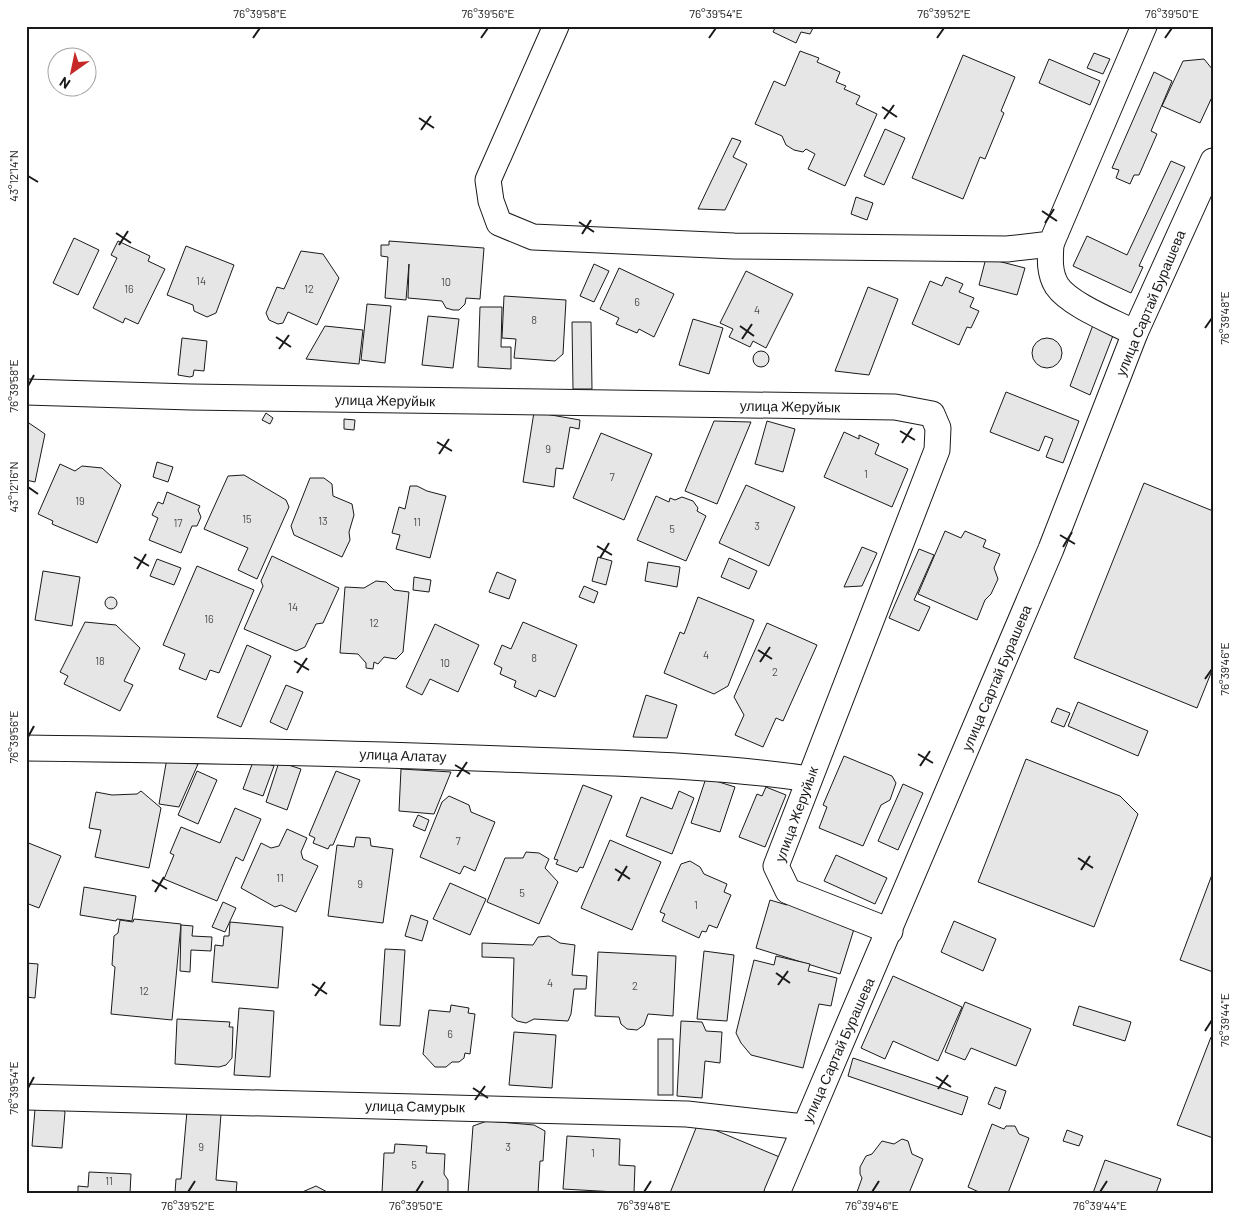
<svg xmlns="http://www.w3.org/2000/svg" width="1239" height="1219" viewBox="0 0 1239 1219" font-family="Barlow,sans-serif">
	<rect width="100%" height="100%" fill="#fff"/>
	<g fill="#e6e6e6" stroke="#1a1a1a">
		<polygon points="776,26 814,26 810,34 801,32 796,43 773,32"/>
		<polygon points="800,51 819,58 817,62 840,72 836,82 846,86 844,89 860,96 856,104 877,114 845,186 808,169 815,154 806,149 803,152 794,150 786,145 782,136 755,124 774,81 785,86"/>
		<polygon points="1094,53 1110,59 1103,74 1087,68"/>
		<polygon points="963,55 1015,77 1001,111 1004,113 985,159 980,157 963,199 912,178"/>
		<polygon points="1049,59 1100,81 1090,105 1039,83"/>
		<polygon points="1204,59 1213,70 1213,95 1200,123 1162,106 1183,61"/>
		<polygon points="1154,72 1172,81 1151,131 1157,134 1139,175 1134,175 1130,184 1116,178 1119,170 1112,168"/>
		<polygon points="885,129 905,138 884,185 864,176"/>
		<polygon points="732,138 741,141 733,157 747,164 725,210 698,209"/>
		<polygon points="1171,161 1185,167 1139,266 1143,267 1131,293 1073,266 1087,236 1127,255"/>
		<polygon points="856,197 873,203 867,220 851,214"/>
		<polygon points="74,238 99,250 78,295 53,283"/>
		<polygon points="118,241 150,256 148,261 165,269 138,324 125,318 123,323 93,308 117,258 111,255"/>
		<polygon points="389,241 484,248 480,299 466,298 465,304 459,310 453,310 446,308 442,301 408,298 409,264 406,300 385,298 388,257 381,256 381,245 389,245"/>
		<polygon points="186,246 234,265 216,313 207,317 194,311 193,305 167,295"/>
		<polygon points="301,251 323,254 339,278 317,325 288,312 283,323 278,324 269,320 266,313 277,287 284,289"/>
		<polygon points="986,258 1025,268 1017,295 979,285"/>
		<polygon points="594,264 609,271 594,302 580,296"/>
		<polygon points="619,268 674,294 654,337 639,329 637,333 616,324 619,318 600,309"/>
		<polygon points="746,271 793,294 766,348 753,341 750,347 729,337 733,329 720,323"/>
		<polygon points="946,277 963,284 959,292 974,298 970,307 979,311 971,328 967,327 959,345 912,324 930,281 942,286"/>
		<polygon points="868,287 898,299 869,375 835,371"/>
		<polygon points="504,296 566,300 563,354 555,361 514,358 516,339 502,338"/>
		<polygon points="367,304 391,306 385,363 361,360"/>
		<polygon points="480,307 502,307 501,347 511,347 511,369 478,367"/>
		<polygon points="428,316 459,319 453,368 422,365"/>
		<polygon points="693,319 723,328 709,374 679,365"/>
		<polygon points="572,322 591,322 592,389 573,389"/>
		<polygon points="1093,325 1114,333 1090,395 1070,386"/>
		<polygon points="325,326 363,330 359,364 306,359"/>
		<polygon points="182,338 207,341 204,371 194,370 193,376 190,377 178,375"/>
		<circle cx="1047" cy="353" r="15"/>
		<circle cx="761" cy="359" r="8"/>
		<polygon points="1006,392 1079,421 1063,463 1046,457 1053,439 1045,436 1039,451 990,432"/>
		<polygon points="534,412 580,420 579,429 570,427 563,469 556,468 554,487 523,482"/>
		<polygon points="266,413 273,418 270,424 262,420"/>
		<polygon points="344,419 355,420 354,430 344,429"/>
		<polygon points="26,421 45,434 35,482 26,480"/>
		<polygon points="714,421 751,422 717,504 685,491"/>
		<polygon points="767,421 795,429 783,472 755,464"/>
		<polygon points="844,432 859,439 859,435 879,444 875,454 908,469 892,507 824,477"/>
		<polygon points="601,433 652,454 624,520 573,498"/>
		<polygon points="157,462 173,467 168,482 153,477"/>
		<polygon points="60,464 75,471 82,466 102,468 121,485 97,543 52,524 53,521 38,514"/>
		<polygon points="244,475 286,500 289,507 257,579 238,570 248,548 204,529 228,476"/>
		<polygon points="310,478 324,478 332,484 333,496 352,504 354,515 349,532 350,540 342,557 294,535 291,526"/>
		<polygon points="1144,483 1213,511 1213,668 1197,708 1074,658"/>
		<polygon points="746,485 795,507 769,566 719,543"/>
		<polygon points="410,486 417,486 427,491 446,496 430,558 396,549 400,535 392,533 399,507 405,509"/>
		<polygon points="167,492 200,506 198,510 201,517 197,526 192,526 181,553 149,540 158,518 152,515 158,502 163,504"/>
		<polygon points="656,496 669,502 670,498 675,500 682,497 693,501 698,508 697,511 706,516 686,561 637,540"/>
		<polygon points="945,531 961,538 965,531 986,540 983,547 1000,554 994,568 998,579 991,594 985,600 977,620 918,594"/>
		<polygon points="862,547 877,553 862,586 844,587"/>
		<polygon points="919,549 934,555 914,600 930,607 919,631 889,618"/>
		<polygon points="272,556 339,588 323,623 316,624 305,647 296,651 244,629 263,586 261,581"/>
		<polygon points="598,557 612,561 606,585 592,581"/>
		<polygon points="729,558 757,571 749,589 721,577"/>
		<polygon points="157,559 181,568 174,585 150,576"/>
		<polygon points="648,562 680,567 677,587 645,581"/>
		<polygon points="197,566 254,590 219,673 210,670 206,680 179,669 185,654 163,645"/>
		<polygon points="43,571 80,577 72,626 35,620"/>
		<polygon points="497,572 516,580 509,599 489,592"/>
		<polygon points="414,577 431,580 429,592 413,590"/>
		<polygon points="376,581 386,582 394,590 409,592 403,652 396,659 384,657 378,664 374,662 373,669 366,668 366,663 358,654 340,653 345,587 364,588"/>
		<polygon points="584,586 598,592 594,603 579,597"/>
		<circle cx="111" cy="603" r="6"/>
		<polygon points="698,597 754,620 728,686 714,694 664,673 680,632 684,634"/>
		<polygon points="85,622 116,625 140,648 124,681 133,685 120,711 64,684 68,676 60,672"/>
		<polygon points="523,622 577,645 555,697 539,690 536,697 514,687 516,681 500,674 502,668 494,664 502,645 511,649"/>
		<polygon points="767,623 817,645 783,721 776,718 763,747 735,735 744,715 734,697"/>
		<polygon points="435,624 479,645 458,692 430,679 422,695 406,687"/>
		<polygon points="247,645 271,656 241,727 217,717"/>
		<polygon points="286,685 303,692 287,730 270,722"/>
		<polygon points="646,695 677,705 667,738 633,737"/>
		<polygon points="1078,702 1148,731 1138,756 1068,726"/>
		<polygon points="1057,708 1070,713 1064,727 1051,722"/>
		<polygon points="844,756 892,776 896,783 890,800 881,805 863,846 819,828 827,807 823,805"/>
		<polygon points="167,758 198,764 179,807 159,804"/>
		<polygon points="254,759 274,766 263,796 243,789"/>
		<polygon points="1026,759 1120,796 1138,814 1094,927 978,882"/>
		<polygon points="279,762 301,769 287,810 266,802"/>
		<polygon points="401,769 451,772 434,814 399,811"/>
		<polygon points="197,771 217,780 198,824 178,815"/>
		<polygon points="336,771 360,780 333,845 330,845 328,849 313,843 315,838 309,835"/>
		<polygon points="706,778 735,787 720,832 691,823"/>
		<polygon points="903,784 923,793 898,850 878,841"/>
		<polygon points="583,785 612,796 583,868 580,867 577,872 556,864 558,860 554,859"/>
		<polygon points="766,787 786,795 765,847 739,837 757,794 762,796"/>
		<polygon points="141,791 161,808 149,868 95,857 101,830 89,828 96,792 112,795 137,794"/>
		<polygon points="679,791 694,798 672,854 626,836 641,797 672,809"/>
		<polygon points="449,796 469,805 471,812 495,822 475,871 464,866 460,874 420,857 442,802"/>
		<polygon points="235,808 261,819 243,861 236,857 217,901 164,879 174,855 170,853 181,827 220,843"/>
		<polygon points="418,815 429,820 425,831 413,826"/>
		<polygon points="287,829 307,838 301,852 303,859 318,866 296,912 281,905 275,907 241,888 261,843 271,848 279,846"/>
		<polygon points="356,837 370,838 371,846 393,849 383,923 328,916 337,845 354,847"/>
		<polygon points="610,840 661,862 632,930 581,908"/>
		<polygon points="26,842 61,856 39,908 26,903"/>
		<polygon points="526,852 539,853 549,859 545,868 558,882 539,924 487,902 505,858 523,858"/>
		<polygon points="836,855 887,878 875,904 824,881"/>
		<polygon points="690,861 700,867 704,874 727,884 724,892 731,895 717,928 709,925 706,932 702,931 699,938 662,921 665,914 660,912 681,864"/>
		<polygon points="1213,872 1213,972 1180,960"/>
		<polygon points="450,883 486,899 470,935 433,919"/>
		<polygon points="84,887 136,896 132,921 117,919 116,921 80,915"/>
		<polygon points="788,899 845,916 842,926 854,929 840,974 756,948 770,900 787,905"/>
		<polygon points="223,902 236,908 225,932 212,927"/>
		<polygon points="411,915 428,921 422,941 405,936"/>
		<polygon points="134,919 181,924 172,1020 111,1014 115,967 112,965 114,936 118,933 120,920 133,922"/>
		<polygon points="954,921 996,939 983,971 941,952"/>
		<polygon points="230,922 283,927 278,988 212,982 215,945 223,946 224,936 229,936"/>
		<polygon points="181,925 193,926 192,936 212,937 211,951 191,950 190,972 180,971"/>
		<polygon points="549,936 560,943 575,945 572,975 587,976 586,989 574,989 571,1014 568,1021 534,1019 526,1023 517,1021 512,1017 514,958 482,957 482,943 533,945 538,937"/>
		<polygon points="385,949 405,950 400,1026 380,1025"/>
		<polygon points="704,951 734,955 727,1021 697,1019"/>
		<polygon points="598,952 676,956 673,1016 648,1014 644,1025 637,1030 627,1029 621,1024 619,1017 595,1016"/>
		<polygon points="776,956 810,964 808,971 837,978 831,1006 819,1004 803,1068 751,1055 741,1043 736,1033 754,960 774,965"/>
		<polygon points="26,963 38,964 35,998 26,997"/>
		<polygon points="893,976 962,1007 938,1061 893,1041 885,1059 861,1048"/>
		<polygon points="965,1002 1031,1029 1016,1066 971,1048 965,1060 945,1052"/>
		<polygon points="451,1005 469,1008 468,1013 475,1014 470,1054 465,1053 464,1058 459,1062 452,1062 446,1067 435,1067 423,1054 429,1010 450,1012"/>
		<polygon points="1079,1006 1131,1022 1125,1041 1073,1025"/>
		<polygon points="239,1008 274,1011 270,1077 234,1075"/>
		<polygon points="177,1019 230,1022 229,1027 233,1027 232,1058 226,1065 219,1067 175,1064"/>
		<polygon points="681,1021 702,1022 706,1031 722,1032 720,1063 705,1061 702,1098 677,1096"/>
		<polygon points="514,1032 556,1035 552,1088 509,1085"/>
		<polygon points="1211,1037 1213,1037 1213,1138 1177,1125"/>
		<rect x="658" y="1039" width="15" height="56"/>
		<polygon points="853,1058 968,1097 962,1115 848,1076"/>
		<polygon points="995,1087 1006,1091 1000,1109 988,1104"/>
		<polygon points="54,1102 65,1112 62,1148 32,1146 35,1109"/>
		<polygon points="187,1111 221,1114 216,1180 237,1182 236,1193 175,1193 176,1179 181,1179"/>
		<polygon points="487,1121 534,1125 545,1131 543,1161 540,1161 538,1193 468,1193 473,1126"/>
		<polygon points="698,1123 782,1158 767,1193 670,1193"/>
		<polygon points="992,1124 1004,1129 1006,1126 1015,1126 1019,1134 1029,1138 1008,1193 981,1193 968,1187"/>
		<polygon points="1067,1130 1083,1136 1079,1146 1063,1141"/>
		<polygon points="567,1136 620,1139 619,1165 635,1166 634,1193 563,1189"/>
		<polygon points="902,1139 908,1141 912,1154 923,1159 909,1193 857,1192 862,1178 860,1174 860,1167 866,1156 872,1154 882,1141 894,1144"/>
		<polygon points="395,1144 427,1146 426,1153 445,1154 444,1174 448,1180 448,1192 382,1193 384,1153 394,1153"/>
		<polygon points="1105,1160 1161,1179 1156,1193 1093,1193"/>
		<polygon points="89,1172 131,1174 130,1193 78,1193 78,1186 88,1187"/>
		<polygon points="316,1186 329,1193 300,1193"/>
	</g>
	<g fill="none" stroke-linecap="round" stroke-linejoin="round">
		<g stroke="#1a1a1a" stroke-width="27">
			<g id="minor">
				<polyline points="556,26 488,180 491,201 499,223 533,237 734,246 1007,249 1051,244 1144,26"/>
				<path d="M1051,244C1050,259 1049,273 1057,286C1070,305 1114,322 1135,333"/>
				<polyline points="26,392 191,397 895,407 932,414 938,428 937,450 776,866 788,891 890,931"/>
				<path d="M26,748C185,750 344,753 503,759C604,763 708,764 809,779"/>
				<polyline points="26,1097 687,1114 804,1127"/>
				<polyline points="777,1193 1051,549 1135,333 1213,161"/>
			</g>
		</g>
		<use href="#minor" stroke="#fff" stroke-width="25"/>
	</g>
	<path fill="none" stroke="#1a1a1a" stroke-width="2" d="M253,38L260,28M481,38L488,28M709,38L716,28M937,38L944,28M1165,38L1172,28M882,107L897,117M419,118L434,128M884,119L894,105M421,130L431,116M28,176L38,182M1042,211L1057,221M579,222L594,232M1045,223L1054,209M116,233L131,243M582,234L591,220M119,245L128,231M740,326L754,336M1205,328L1212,318M276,337L291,347M742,339L752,324M279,349L289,335M28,386L34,375M900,431L915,440M437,442L452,451M902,443L912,428M439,454L449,439M28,487L38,494M1060,535L1075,544M597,546L612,555M1063,547L1072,532M134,557L149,566M600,558L609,543M137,569L146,554M758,650L772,659M294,661L309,670M760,662L770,647M297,673L307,658M1205,679L1212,669M28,737L34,726M918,754L933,763M455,765L470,774M920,766L930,751M457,777L467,762M1078,858L1093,868M615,869L630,879M1081,870L1090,856M152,880L167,889M618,881L627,866M155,892L164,877M776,973L790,983M312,984L327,994M778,985L788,971M315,996L325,982M1205,1031L1212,1020M936,1077L951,1087M28,1088L34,1077M473,1088L488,1098M938,1089L948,1075M475,1100L485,1086M188,1192L195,1181M416,1192L423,1181M644,1192L651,1181M872,1192L879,1181M1100,1192L1107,1181"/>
	<g text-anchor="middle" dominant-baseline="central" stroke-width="4" stroke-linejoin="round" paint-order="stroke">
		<g font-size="11" fill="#4d4d4d">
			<text x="201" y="280">14</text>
			<text x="446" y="281">10</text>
			<text x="129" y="288">16</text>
			<text x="309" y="288">12</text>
			<text x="637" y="301">6</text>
			<text x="757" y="309">4</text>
			<text x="534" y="319">8</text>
			<text x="548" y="448">9</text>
			<text x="866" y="473">1</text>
			<text x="612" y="476">7</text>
			<text x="80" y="500">19</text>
			<text x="247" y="518">15</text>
			<text x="323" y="520">13</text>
			<text x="417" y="521">11</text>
			<text x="178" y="522">17</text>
			<text x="757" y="525">3</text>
			<text x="672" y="528">5</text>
			<text x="293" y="606">14</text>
			<text x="209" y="618">16</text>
			<text x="374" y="622">12</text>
			<text x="706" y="654">4</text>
			<text x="534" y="657">8</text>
			<text x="100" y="660">18</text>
			<text x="445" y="662">10</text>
			<text x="775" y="671">2</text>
			<text x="458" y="840">7</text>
			<text x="280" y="877">11</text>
			<text x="360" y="883">9</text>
			<text x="522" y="892">5</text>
			<text x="696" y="904">1</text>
			<text x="550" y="982">4</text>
			<text x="635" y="985">2</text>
			<text x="144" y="990">12</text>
			<text x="450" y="1033">6</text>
			<text x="201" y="1146">9</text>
			<text x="508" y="1146">3</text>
			<text x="593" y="1152">1</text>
			<text x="414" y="1164">5</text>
			<text x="109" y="1180">11</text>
		</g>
		<g font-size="14" fill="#1a1a1a" stroke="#fff">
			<text transform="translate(1150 303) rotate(-67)">улица Сартай Бурашева</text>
			<text transform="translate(385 400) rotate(1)">улица Жеруйык</text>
			<text transform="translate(790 406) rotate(1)">улица Жеруйык</text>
			<text transform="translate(996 678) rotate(-67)">улица Сартай Бурашева</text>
			<text transform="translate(403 755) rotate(2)">улица Алатау</text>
			<text transform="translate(796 814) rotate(-70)">улица Жеруйык</text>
			<text transform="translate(838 1050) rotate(-66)">улица Сартай Бурашева</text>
			<text transform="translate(415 1106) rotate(1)">улица Самурык</text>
		</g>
	</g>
	<rect width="1239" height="1219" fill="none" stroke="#ffffff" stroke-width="55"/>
	<g transform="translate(72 72) rotate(213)"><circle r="24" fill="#ffffff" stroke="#a3a3a3"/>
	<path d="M0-4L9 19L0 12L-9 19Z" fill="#c62828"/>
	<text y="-8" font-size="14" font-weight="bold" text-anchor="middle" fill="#1a1a1a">N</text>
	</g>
	<rect x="28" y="28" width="1184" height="1164" fill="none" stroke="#1a1a1a" stroke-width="2"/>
	<g font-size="12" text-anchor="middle" fill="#1a1a1a">
		<text x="260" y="18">76°39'58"E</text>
		<text x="488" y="18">76°39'56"E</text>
		<text x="716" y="18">76°39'54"E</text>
		<text x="944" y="18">76°39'52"E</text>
		<text x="1172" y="18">76°39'50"E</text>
		<text transform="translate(14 176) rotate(-90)" y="4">43°12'14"N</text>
		<text transform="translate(1225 318) rotate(-90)" y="4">76°39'48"E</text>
		<text transform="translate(14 386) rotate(-90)" y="4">76°39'58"E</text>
		<text transform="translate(14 487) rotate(-90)" y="4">43°12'16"N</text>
		<text transform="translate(1225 669) rotate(-90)" y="4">76°39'46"E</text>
		<text transform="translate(14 737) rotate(-90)" y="4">76°39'56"E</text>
		<text transform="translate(1225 1020) rotate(-90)" y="4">76°39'44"E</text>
		<text transform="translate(14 1088) rotate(-90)" y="4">76°39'54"E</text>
		<text x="188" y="1210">76°39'52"E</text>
		<text x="416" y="1210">76°39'50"E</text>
		<text x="644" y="1210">76°39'48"E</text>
		<text x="872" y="1210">76°39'46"E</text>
		<text x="1100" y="1210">76°39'44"E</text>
	</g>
</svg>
